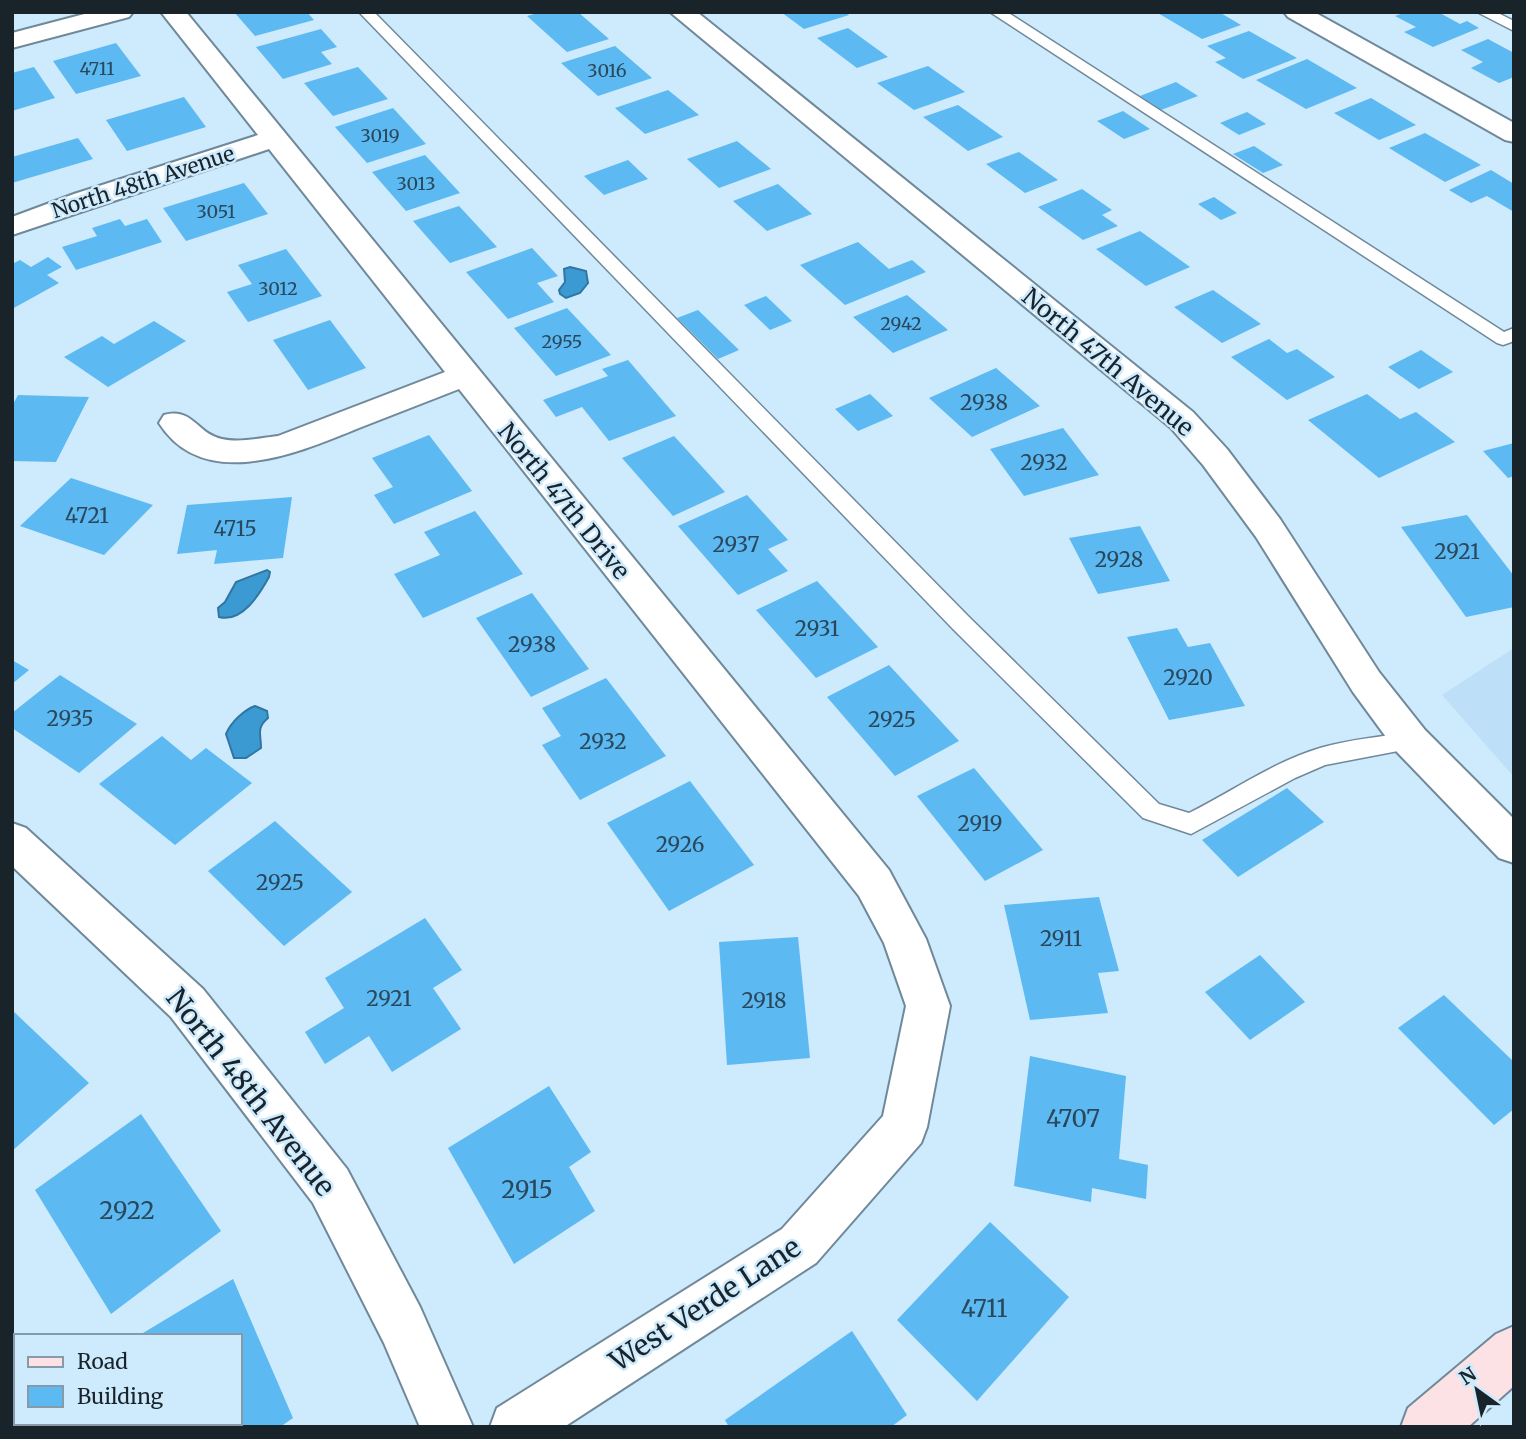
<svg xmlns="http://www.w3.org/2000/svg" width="1526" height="1439" viewBox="0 0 1526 1439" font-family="Merriweather,serif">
	<rect width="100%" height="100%" fill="#ceeafd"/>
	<polygon fill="#bddff7" points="1514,648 1514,777 1442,695"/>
	<g fill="#3b9ad2" stroke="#3176a0" stroke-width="2">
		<polygon points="570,267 586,271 588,283 580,293 566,298 560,294 559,290 565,282 564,269"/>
		<path d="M267,570L270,572L269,577C259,595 242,623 219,617L218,608L225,602L236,582Z"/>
		<path d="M255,706L267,711L268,718C256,728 261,734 261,748L246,758H234L226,734C231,722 244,710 255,706Z"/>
	</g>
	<g fill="#5cb9f2">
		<polygon points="234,12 307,12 314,20 255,36"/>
		<polygon points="541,12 578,12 609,39 567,52 527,16"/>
		<polygon points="781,12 846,12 849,15 804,29"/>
		<polygon points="1156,12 1219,12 1241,25 1202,39"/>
		<polygon points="1406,12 1438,12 1460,24 1467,21 1479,28 1433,47 1404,32 1416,27 1395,16"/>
		<polygon points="848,28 888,57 857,68 817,38"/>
		<polygon points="321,29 337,47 321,52 332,64 283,79 256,47"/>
		<polygon points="1249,31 1297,58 1243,79 1215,62 1226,58 1207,46"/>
		<polygon points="1488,39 1514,53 1514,77 1499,83 1471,68 1483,62 1461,50"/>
		<polygon points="116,43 141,76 76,94 53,61"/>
		<polygon points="615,46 652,78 598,96 561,63"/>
		<polygon points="1307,59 1357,88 1306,109 1256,80"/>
		<polygon points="928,66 965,92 914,110 877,83"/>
		<polygon points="34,67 55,98 12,111 12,73"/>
		<polygon points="358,67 388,99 333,116 304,83"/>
		<polygon points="1176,82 1198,96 1161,110 1140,96"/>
		<polygon points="668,90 699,115 645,134 615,108"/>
		<polygon points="184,97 206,127 127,151 106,120"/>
		<polygon points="1371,98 1416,125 1379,140 1334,113"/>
		<polygon points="958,105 1003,137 968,151 923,117"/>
		<polygon points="393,108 426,144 367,163 335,127"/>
		<polygon points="1123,111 1150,129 1124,139 1097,121"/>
		<polygon points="1247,112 1266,124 1239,135 1220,123"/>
		<polygon points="1425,133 1481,165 1445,182 1389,148"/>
		<polygon points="78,138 93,159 12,183 12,157"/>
		<polygon points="737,141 771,169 719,188 687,159"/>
		<polygon points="1254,146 1283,165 1263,173 1233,154"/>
		<polygon points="1019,152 1058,180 1025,193 986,164"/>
		<polygon points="425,155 460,193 406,211 372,172"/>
		<polygon points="628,160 648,179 604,195 584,176"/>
		<polygon points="1491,170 1514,184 1514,212 1487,196 1471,203 1449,190"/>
		<polygon points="244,183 268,214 186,241 163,208"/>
		<polygon points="778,184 812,214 767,231 733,201"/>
		<polygon points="1082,189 1112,210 1102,215 1118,226 1083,240 1038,207"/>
		<polygon points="1214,197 1237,213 1221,220 1198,204"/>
		<polygon points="459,206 497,247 450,263 413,221"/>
		<polygon points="120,219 125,226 147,219 162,242 76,270 62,247 97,236 92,228"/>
		<polygon points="1140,231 1190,267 1146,286 1096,249"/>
		<polygon points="858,242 889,269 912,260 926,272 845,305 800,265"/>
		<polygon points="532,248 558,276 537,283 554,302 508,319 466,272"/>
		<polygon points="286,249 322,296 248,322 227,292 252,284 238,265"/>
		<polygon points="48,257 62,267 47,275 59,283 12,309 12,264 20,260 31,267"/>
		<polygon points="1213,290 1261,324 1222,343 1174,307"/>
		<polygon points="907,295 948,330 893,353 853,317"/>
		<polygon points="766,296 792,321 770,330 744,305"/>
		<polygon points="567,308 611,355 556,376 514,328"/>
		<polygon points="698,310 739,350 718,359 677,318"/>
		<polygon points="330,320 366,368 308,390 273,340"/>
		<polygon points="154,321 186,341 108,387 64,357 102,336 114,344"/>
		<polygon points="1269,339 1287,353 1297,349 1335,377 1287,400 1231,357"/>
		<polygon points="1421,350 1453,372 1419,389 1388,367"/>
		<polygon points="628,360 676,416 609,441 582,407 556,417 543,400 608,376 602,369"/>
		<polygon points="996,368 1040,406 972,437 929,398"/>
		<polygon points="870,394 893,416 858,431 835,409"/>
		<polygon points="1367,394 1400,419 1416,412 1455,442 1379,478 1308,420"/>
		<polygon points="18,395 89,397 56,462 12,461 12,406"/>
		<polygon points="1063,428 1099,475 1024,496 990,449"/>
		<polygon points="429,435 472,491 394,524 374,495 393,487 372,458"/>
		<polygon points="674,436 725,492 673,516 622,458"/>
		<polygon points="1514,443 1514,476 1508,478 1483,451"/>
		<polygon points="71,478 153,505 104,555 20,526"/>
		<polygon points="747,495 788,540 768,549 788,571 738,595 678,526"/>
		<polygon points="292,497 283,558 214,564 217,550 177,554 187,505"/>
		<polygon points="475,511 523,574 423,618 394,574 440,555 424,532"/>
		<polygon points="1467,515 1514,576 1514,607 1466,617 1401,527"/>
		<polygon points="1140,526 1170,581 1098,594 1069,538"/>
		<polygon points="817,581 878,647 816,678 756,610"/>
		<polygon points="532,593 589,669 531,697 476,618"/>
		<polygon points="1177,628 1188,647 1210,643 1245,706 1169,720 1127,637"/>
		<polygon points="12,660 29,670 12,684"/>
		<polygon points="889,665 959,741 895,776 827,697"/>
		<polygon points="60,675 137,724 79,773 12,728 12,713"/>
		<polygon points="606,678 666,756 580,800 542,745 561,736 542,708"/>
		<polygon points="162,736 191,760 206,748 252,783 175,845 99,784"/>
		<polygon points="974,768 1043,850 985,881 917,796"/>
		<polygon points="690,781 754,865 669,911 607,823"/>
		<polygon points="1287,788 1324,822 1238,877 1202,840"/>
		<polygon points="275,821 352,892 284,946 208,871"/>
		<polygon points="1099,897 1119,971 1098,973 1108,1013 1030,1020 1004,905"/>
		<polygon points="425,918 462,970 433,988 461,1029 392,1072 369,1036 325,1064 305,1032 344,1008 325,978"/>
		<polygon points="798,937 810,1058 727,1065 719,942"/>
		<polygon points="1260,955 1305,1002 1250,1040 1205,992"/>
		<polygon points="1444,995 1514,1062 1514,1109 1494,1125 1398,1028"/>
		<polygon points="12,1010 89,1083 12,1151"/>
		<polygon points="1030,1056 1126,1076 1119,1159 1148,1165 1146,1199 1092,1188 1091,1202 1014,1186"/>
		<polygon points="549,1086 591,1152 569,1167 595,1211 514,1264 448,1148"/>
		<polygon points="141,1114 221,1231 111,1314 35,1190"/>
		<polygon points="990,1222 1069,1297 977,1401 897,1320"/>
		<polygon points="233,1279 293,1418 280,1427 146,1427 145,1423 240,1423 240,1336 138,1336"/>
		<polygon points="852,1331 907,1415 891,1427 729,1427 725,1420"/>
	</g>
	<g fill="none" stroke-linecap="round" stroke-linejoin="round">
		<g stroke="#70899a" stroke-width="3">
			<g id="service">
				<path d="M359,12H374L969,617L1159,804L1189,813C1233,791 1273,762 1320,748C1350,739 1381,737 1411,732L1419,735L1423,741L1419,747L1325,765L1295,778L1191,834L1143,818L953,629Z"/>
				<polygon points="990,12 1007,12 1504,332 1514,328 1514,341 1503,345 1497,343"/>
				<polygon points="1477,12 1496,12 1514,21 1514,31"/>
			</g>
		</g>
		<g stroke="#70899a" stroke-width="4">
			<g id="minor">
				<polygon points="92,12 133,12 129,17 12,48 12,33"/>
				<path d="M161,12H186L889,870L926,939L950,1006L927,1127L921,1143L816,1263L564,1427H490L497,1408L782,1229L883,1116L906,1006L884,943L859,896L459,389C426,402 392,415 359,428C300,452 204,494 159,423L164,415C193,407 197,434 222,439C240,443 260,438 278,436L445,372L269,149L12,235V217L74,194L258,135Z"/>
				<polygon points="1284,12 1314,12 1514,123 1514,142 1505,140 1288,17"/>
				<polygon points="12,823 26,828 203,989 347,1169 420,1307 473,1427 420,1427 384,1343 313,1203 171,1017 12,866"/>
			</g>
		</g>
		<g stroke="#70899a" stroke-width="4">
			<polygon id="tertiary" points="670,12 697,12 1193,412 1227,449 1280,519 1379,672 1425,730 1514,819 1514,863 1499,858 1397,752 1353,692 1256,537 1203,465 1171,428"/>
		</g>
		<g stroke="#70899a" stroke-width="4">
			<polygon id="secondary" points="1514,1326 1514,1386 1468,1427 1401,1427 1408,1408 1496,1334"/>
		</g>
		<use href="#service" fill="#fff" fill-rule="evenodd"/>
		<use href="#minor" fill="#fff" fill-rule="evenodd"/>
		<use href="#tertiary" fill="#fff" fill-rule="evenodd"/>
		<use href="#secondary" fill="#fce2e5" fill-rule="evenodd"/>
	</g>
	<g text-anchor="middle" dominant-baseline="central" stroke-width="5" stroke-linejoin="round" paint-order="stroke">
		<g font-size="18" fill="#2a485c">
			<text x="97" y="68">4711</text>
			<text x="607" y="70">3016</text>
			<text x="380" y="135">3019</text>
			<text x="416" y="183">3013</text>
			<text x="216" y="211">3051</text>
			<text x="278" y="288">3012</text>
			<text x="901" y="323">2942</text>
			<text x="562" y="341">2955</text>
		</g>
		<g font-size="21" fill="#19232a" stroke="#ceeafd">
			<text transform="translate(143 182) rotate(-18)">North 48th Avenue</text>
		</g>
		<g font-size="21" fill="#2a485c">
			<text x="984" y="402">2938</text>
			<text x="1044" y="462">2932</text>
			<text x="87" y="515">4721</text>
			<text x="235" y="528">4715</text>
			<text x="736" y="544">2937</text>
			<text x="1457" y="551">2921</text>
			<text x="1119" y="559">2928</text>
			<text x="817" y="628">2931</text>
			<text x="532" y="644">2938</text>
			<text x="1188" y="677">2920</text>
			<text x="70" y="718">2935</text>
			<text x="892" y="719">2925</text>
			<text x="603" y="741">2932</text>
			<text x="980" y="823">2919</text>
			<text x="680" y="844">2926</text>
			<text x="280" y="882">2925</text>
			<text x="1061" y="938">2911</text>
			<text x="389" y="998">2921</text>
			<text x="764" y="1000">2918</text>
		</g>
		<g font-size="24" fill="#19232a" stroke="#ceeafd">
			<text transform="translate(1108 362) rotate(40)">North 47th Avenue</text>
			<text transform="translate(564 501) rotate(51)">North 47th Drive</text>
		</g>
		<g font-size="24" fill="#2a485c">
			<text x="1073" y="1118">4707</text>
			<text x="527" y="1189">2915</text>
			<text x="127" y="1210">2922</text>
			<text x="984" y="1308">4711</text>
		</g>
		<g font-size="28" fill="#19232a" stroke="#ceeafd">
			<text transform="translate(251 1092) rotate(52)">North 48th Avenue</text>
			<text transform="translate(705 1304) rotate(-33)">West Verde Lane</text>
		</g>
	</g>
	<rect width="1526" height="1439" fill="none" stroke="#19232a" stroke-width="28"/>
	<rect x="14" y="1334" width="228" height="91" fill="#ceeafd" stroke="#869aa9" stroke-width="2"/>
	<rect x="28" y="1357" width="35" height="10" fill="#fce2e5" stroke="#869aa9" stroke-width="2"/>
	<text x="77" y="1369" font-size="21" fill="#19232a">Road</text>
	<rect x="28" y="1386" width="35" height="21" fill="#5cb9f2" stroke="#869aa9" stroke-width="2"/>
	<text x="77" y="1404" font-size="21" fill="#19232a">Building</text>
	<g transform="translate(1477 1390) rotate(327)" stroke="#ceeafd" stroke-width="5" paint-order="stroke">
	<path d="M0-5L12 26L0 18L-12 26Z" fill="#19232a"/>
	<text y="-10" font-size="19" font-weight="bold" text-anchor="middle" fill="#19232a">N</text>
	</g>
</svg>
